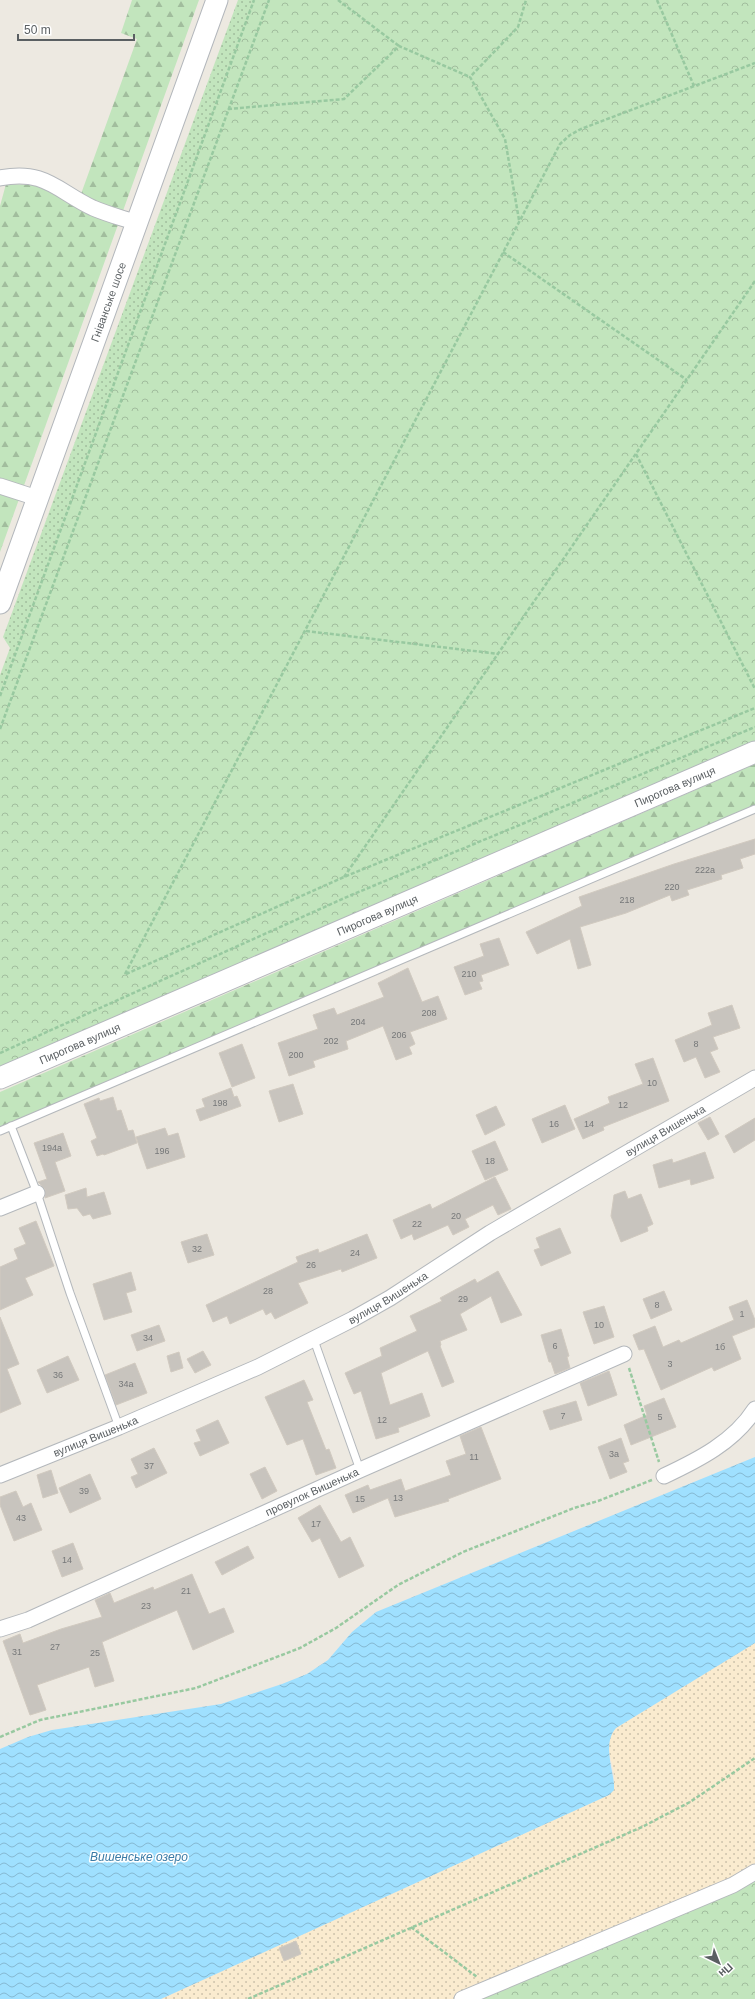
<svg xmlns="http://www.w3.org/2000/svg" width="755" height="1999" viewBox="0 0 755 1999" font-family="Helvetica,sans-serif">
	<defs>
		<pattern id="grass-dots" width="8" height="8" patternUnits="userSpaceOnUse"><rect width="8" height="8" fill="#c2e5bd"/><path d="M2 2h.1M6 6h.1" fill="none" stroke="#a1bd9d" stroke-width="1.8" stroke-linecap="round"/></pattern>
		<pattern id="forest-firs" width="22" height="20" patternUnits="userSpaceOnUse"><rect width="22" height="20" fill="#c2e5bd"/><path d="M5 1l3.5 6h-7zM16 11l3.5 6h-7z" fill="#a1bd9d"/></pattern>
		<pattern id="sand-dots" width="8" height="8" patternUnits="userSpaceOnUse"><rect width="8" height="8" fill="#faebcf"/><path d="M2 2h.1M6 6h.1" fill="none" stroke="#cdc2ab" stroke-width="1.8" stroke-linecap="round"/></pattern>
		<pattern id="park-crowns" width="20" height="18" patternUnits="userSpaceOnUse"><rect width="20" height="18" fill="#c2e5bd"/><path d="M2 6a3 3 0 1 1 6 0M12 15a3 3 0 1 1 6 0" fill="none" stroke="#a1bd9d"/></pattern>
		<pattern id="water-waves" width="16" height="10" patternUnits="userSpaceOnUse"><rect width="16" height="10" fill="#9fe0ff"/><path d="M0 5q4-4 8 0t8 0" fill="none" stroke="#85b9d2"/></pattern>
	</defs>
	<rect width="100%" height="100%" fill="#ede9e1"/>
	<polygon fill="url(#grass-dots)" points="238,0 256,0 0,696 0,675 10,648 3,637"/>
	<g fill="url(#forest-firs)">
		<polygon points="132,0 199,0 0,552 0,206 6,184 40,185 77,205 137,39 121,33"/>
		<polygon points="755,764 755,809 0,1131 0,1092"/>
	</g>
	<path fill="url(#sand-dots)" d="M755,1643V1872L462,1999H161L609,1795C611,1792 614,1787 614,1783C616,1764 600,1745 616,1728Z"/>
	<g fill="url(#park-crowns)">
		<polygon points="254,0 755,0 755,753 0,1078 0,696"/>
		<polygon points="755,1872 755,1999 462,1999"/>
	</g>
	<path fill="url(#water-waves)" d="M755,1457V1643L616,1728C603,1743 612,1766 614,1784V1790L609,1795L161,1999H0V1749L28,1737L52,1730L221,1704L282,1684L307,1674L328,1660L352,1632L376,1612Z"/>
	<g fill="#c8c4be" stroke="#d1cac0">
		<polygon points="755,839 755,854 740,859 743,868 721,875 722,879 687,890 689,895 672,901 670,895 626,913 580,927 591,965 578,969 570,939 537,954 526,932 582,906 579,897 674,864"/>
		<polygon points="499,938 509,965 481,975 483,981 479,982 482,989 465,995 454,967 484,956 480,944"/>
		<polygon points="408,968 422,1002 438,996 447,1019 410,1032 415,1044 409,1047 412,1054 396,1060 383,1026 346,1041 348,1049 313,1061 315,1067 289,1076 278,1043 318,1029 313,1015 334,1008 337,1015 384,997 378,983"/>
		<polygon points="732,1005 740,1028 713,1037 718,1049 710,1052 720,1072 705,1078 696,1057 684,1062 675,1040 712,1025 708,1013"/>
		<polygon points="242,1044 255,1078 232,1087 219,1053"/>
		<polygon points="653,1058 669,1101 603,1127 604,1130 583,1139 574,1119 610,1103 608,1097 643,1084 635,1064"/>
		<polygon points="293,1084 303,1114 279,1122 269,1091"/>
		<polygon points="231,1088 234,1097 237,1096 241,1106 200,1121 196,1110 205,1107 202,1099"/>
		<polygon points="113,1097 117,1111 121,1110 128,1131 133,1130 137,1143 104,1155 103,1154 97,1156 91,1141 97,1138 84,1104 99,1098 100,1101"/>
		<polygon points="565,1105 575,1129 542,1143 532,1119"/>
		<polygon points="496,1106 505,1125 485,1135 476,1115"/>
		<polygon points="710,1117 719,1134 708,1140 698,1123"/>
		<polygon points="755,1118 755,1140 734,1153 725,1136"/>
		<polygon points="165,1128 168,1136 178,1133 185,1157 147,1169 136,1137"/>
		<polygon points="63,1133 71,1156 55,1162 65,1191 45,1198 45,1189 38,1182 47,1179 34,1143"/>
		<polygon points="495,1141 508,1170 485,1180 472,1151"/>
		<polygon points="705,1152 714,1178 691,1185 690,1179 659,1188 653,1165 672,1159 673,1163"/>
		<polygon points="495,1177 511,1209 498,1215 493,1205 465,1219 469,1227 453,1235 448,1225 414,1240 412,1234 401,1239 393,1220 430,1204 432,1209"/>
		<polygon points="86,1188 87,1197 104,1192 111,1214 93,1219 90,1214 83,1216 77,1208 68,1209 65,1195"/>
		<polygon points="625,1191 628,1199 641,1194 653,1224 647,1227 648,1231 621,1242 611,1216 614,1195"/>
		<polygon points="36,1221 54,1266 25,1278 33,1295 0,1310 0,1267 18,1259 14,1249 26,1244 19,1228"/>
		<polygon points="560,1228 571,1253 541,1266 534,1250 540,1248 536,1238"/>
		<polygon points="207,1234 214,1255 188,1263 181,1242"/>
		<polygon points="367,1234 377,1258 342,1272 341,1269 298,1283 308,1303 275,1319 271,1312 266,1315 263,1309 230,1324 227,1316 213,1322 206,1305 298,1262 296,1257 318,1249 319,1253"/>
		<polygon points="498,1271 522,1315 501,1323 491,1296 460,1314 467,1330 440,1341 441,1345 440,1346 454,1382 442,1387 428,1351 381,1373 390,1405 422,1393 430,1416 398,1428 399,1432 376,1439 361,1391 354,1394 345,1373 382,1356 380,1348 417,1331 410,1316 442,1301 440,1298 475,1279 477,1283"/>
		<polygon points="131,1272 136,1290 126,1293 132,1312 104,1320 93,1284"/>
		<polygon points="664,1291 672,1310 651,1319 643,1299"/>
		<polygon points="747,1300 755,1320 755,1327 732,1336 741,1359 714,1371 712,1367 661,1390 644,1349 639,1350 633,1335 655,1326 663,1347 679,1340 681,1343 734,1320 729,1307"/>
		<polygon points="604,1306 614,1337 594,1344 583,1312"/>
		<polygon points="0,1317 19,1364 7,1369 21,1404 0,1413"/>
		<polygon points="159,1325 165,1341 137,1351 131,1335"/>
		<polygon points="561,1329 569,1356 567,1357 570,1368 555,1374 551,1362 549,1362 541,1335"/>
		<polygon points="203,1351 211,1365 195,1373 187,1359"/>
		<polygon points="179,1352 183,1368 171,1372 167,1356"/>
		<polygon points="68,1356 79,1380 47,1393 37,1370"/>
		<polygon points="135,1363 147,1393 116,1405 105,1375"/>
		<polygon points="609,1371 617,1395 588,1406 580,1383"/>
		<polygon points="304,1380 313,1400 307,1402 326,1450 329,1449 336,1468 316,1475 303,1439 287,1445 265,1397"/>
		<polygon points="664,1398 676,1427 631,1445 624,1425 647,1415 644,1406"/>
		<polygon points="576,1401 582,1420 550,1430 543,1411"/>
		<polygon points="218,1420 229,1443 200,1456 194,1443 201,1441 196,1430"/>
		<polygon points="481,1427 501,1479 448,1499 449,1501 395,1517 388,1498 353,1513 345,1495 368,1485 370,1490 401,1479 405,1491 451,1475 446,1461 466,1454 460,1436"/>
		<polygon points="621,1438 629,1461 623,1463 627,1472 610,1479 598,1447"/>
		<polygon points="154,1448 167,1473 136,1488 131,1477 138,1474 131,1459"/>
		<polygon points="265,1467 277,1491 262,1499 250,1474"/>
		<polygon points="51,1470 58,1493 43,1498 37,1475"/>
		<polygon points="90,1474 101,1499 70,1513 59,1488"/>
		<polygon points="16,1491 23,1507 31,1503 42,1530 14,1541 0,1505 0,1497"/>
		<polygon points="320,1505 341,1542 350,1537 364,1566 339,1578 320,1538 312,1542 298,1518"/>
		<polygon points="73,1543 83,1569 62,1577 52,1551"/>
		<polygon points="248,1546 254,1558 222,1575 215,1562"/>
		<polygon points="192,1574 209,1614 224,1608 234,1632 193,1650 177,1610 102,1642 114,1681 95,1687 89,1667 37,1685 46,1710 30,1715 3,1641 20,1634 23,1643 61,1629 102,1617 95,1600 110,1593 114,1603 153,1587 154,1590"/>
		<polygon points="296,1941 301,1954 284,1961 279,1948"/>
	</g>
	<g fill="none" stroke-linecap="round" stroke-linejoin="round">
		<g stroke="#b4b8bc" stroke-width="9">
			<g id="lane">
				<polyline points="11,1126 37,1193 70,1293 119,1427"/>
				<polyline points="0,1131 755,809"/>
				<polyline points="314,1340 360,1470"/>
			</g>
		</g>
		<g stroke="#b4b8bc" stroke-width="17">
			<g id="street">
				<path d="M0,178C45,169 57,191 93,208C107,214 122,218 137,223"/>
				<polyline points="0,486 37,498"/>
				<polyline points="0,1208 37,1193"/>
				<path id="s1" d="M0,1475L119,1427L258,1367L353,1319L390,1298L490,1233L755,1078"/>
				<path d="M664,1476C698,1460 734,1442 755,1409"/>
				<path id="s2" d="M0,1629L28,1620L360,1470L624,1354"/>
				<polyline points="462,1999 733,1885 755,1872"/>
			</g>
		</g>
		<g stroke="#b3b7bc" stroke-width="23">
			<g id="secondary">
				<path id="s3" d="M0,603L217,0"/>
				<path id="s4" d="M0,1078L755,752"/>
			</g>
		</g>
		<g stroke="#98c9a0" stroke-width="2.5" stroke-dasharray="4 2" stroke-linecap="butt">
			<polyline points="338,0 399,46"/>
			<polyline points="657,0 694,86"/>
			<polyline points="228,109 344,99 399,46 470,77"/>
			<polyline points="519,220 505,139 470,77 518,27 526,0"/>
			<polyline points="503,252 687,380"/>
			<polyline points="636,454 755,689"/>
			<polyline points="306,631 499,654"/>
			<polyline points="0,696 254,0"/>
			<polyline points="0,729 269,0"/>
			<polyline points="344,877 755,281"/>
			<polyline points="125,974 560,144 570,135 581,129 755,63"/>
			<polyline points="126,974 344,877 755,708"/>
			<polyline points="0,1053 349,896 755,727"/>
			<polyline points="629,1368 659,1462"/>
			<polyline points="0,1737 40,1720 196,1688 300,1648 336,1628 398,1585 463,1552 574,1508 598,1501 652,1480"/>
			<polyline points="411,1927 477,1977"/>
			<polyline points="248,1999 642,1827 690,1802 755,1758"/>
		</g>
		<use href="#lane" stroke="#fff" stroke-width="7"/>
		<use href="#street" stroke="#fff" stroke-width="15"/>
		<use href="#secondary" stroke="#fff" stroke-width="21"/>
	</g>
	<g text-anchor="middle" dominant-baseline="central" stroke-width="3" stroke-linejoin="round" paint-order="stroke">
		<g font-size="9" fill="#767879">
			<text x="705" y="870">222а</text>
			<text x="672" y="887">220</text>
			<text x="627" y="900">218</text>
			<text x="469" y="974">210</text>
			<text x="429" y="1013">208</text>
			<text x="358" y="1022">204</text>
			<text x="399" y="1035">206</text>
			<text x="331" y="1041">202</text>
			<text x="696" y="1044">8</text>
			<text x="296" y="1055">200</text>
			<text x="652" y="1083">10</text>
			<text x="220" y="1103">198</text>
			<text x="623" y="1105">12</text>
			<text x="554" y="1124">16</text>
			<text x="589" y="1124">14</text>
			<text x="52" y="1148">194а</text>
			<text x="162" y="1151">196</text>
			<text x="490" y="1161">18</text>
			<text x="456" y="1216">20</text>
			<text x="417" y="1224">22</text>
			<text x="197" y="1249">32</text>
			<text x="355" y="1253">24</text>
			<text x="311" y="1265">26</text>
			<text x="268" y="1291">28</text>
			<text x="463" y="1299">29</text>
			<text x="657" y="1305">8</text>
			<text x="742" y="1314">1</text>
			<text x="599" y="1325">10</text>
			<text x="148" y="1338">34</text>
			<text x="555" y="1346">6</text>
			<text x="720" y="1347">1б</text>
			<text x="670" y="1364">3</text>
			<text x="58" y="1375">36</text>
			<text x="126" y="1384">34а</text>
			<text x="563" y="1416">7</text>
			<text x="660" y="1417">5</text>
			<text x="382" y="1420">12</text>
			<text x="614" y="1454">3а</text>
			<text x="474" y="1457">11</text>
			<text x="149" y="1466">37</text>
			<text x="84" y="1491">39</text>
			<text x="398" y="1498">13</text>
			<text x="360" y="1499">15</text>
			<text x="21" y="1518">43</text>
			<text x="316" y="1524">17</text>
			<text x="67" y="1560">14</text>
			<text x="186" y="1591">21</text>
			<text x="146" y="1606">23</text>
			<text x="55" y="1647">27</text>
			<text x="17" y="1652">31</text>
			<text x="95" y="1653">25</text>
		</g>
		<g font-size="11" fill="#5a5f62" stroke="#fff">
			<text stroke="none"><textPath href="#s3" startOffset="320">Гніванське шосе</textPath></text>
			<text stroke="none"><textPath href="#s4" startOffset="735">Пирогова вулиця</textPath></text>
			<text stroke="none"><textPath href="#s4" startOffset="411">Пирогова вулиця</textPath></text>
			<text stroke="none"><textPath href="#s4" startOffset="87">Пирогова вулиця</textPath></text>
			<text stroke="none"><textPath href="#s1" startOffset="751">вулиця Вишенька</textPath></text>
			<text stroke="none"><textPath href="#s1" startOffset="427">вулиця Вишенька</textPath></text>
			<text stroke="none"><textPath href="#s1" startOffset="103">вулиця Вишенька</textPath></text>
			<text stroke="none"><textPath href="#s2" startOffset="341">провулок Вишенька</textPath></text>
		</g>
		<g font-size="12" font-style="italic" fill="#3b7ca7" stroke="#fff">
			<text x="139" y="1857">Вишенське озеро</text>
		</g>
	</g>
	<g transform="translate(719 1963) rotate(137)" stroke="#ffffff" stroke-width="3" paint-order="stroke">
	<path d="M0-3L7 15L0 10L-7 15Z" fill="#5a5f62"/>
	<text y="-6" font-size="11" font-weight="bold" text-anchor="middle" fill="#5a5f62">Пн</text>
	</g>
	<path d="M18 34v6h116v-6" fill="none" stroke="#5a5f62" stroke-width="2"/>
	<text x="24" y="34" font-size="12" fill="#5a5f62" stroke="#ffffff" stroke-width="3" paint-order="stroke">50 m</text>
</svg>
